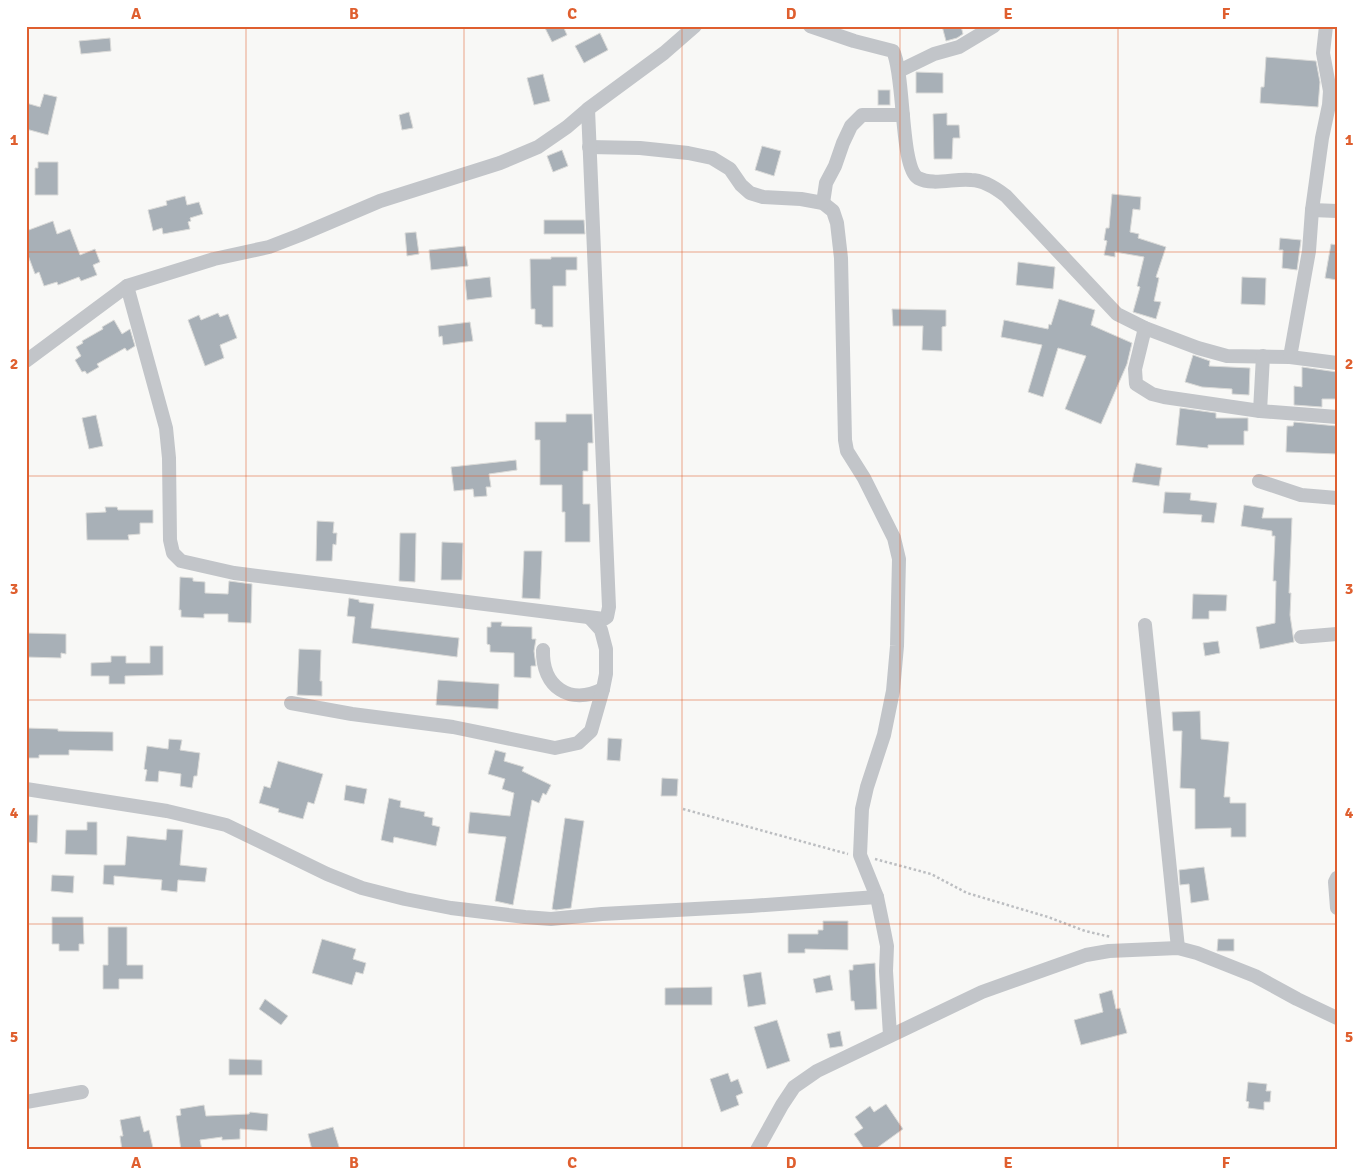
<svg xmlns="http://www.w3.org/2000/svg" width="1363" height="1176" viewBox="0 0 1363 1176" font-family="Signika,sans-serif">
	<rect width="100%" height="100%" fill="#f8f8f6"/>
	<g fill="#a8b0b7" stroke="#dadad8">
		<polygon points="544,26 563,26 567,35 552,42"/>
		<polygon points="942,26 961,26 963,34 957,38 946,41"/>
		<polygon points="600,33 608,50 584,63 575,46"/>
		<polygon points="110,38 111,51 81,54 79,41"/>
		<polygon points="1266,57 1316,61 1320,82 1318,107 1260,103 1261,87 1264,87"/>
		<polygon points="916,72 943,73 943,93 916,93"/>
		<polygon points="543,74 550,101 534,105 527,78"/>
		<rect x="878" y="90" width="12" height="15"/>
		<polygon points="44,94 57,97 48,135 26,129 26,103 40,107"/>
		<polygon points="409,112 413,128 402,130 399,115"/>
		<polygon points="947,113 947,125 959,125 960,138 953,138 952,159 934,159 933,114"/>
		<polygon points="762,146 781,151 774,176 755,170"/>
		<polygon points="562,150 568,166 553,172 547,156"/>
		<polygon points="38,162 58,162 58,195 35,195 35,168 38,168"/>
		<polygon points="1112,194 1141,197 1140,210 1133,209 1130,232 1139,234 1138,238 1166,247 1156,277 1159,278 1154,301 1161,302 1156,319 1133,312 1140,287 1137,286 1144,257 1115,252 1115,257 1104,255 1107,241 1104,240 1106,228 1109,228"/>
		<polygon points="185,196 187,205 199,202 203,214 190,218 191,221 188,222 190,229 163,234 162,228 153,231 148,210 167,205 166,201"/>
		<polygon points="544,220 584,220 585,234 544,234"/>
		<polygon points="53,221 57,234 70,229 80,255 95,249 100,262 93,265 97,275 81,281 79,277 58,285 57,282 44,286 39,272 35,274 26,250 26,231"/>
		<polygon points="416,232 419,254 407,256 405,233"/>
		<polygon points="1280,238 1301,240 1297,270 1282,268 1283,250 1279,250"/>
		<polygon points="1331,244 1337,245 1337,280 1325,278"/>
		<polygon points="465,246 468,266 431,270 429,250"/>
		<polygon points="551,257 577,257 577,270 566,270 566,286 553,286 553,327 542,327 542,325 535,324 535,309 531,309 530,259 551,259"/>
		<polygon points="1018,262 1055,267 1053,289 1016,285"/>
		<polygon points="490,277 492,297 467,300 465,280"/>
		<polygon points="1242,277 1266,278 1265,305 1241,304"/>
		<polygon points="1059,299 1095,310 1091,325 1132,343 1127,364 1101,424 1065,409 1086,356 1058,348 1043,397 1028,392 1042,345 1001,337 1004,320 1048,329 1049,324 1051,325"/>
		<polygon points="892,309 946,310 946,326 942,327 942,351 922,350 923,326 893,326"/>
		<polygon points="218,313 220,317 228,314 237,338 220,345 224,358 205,366 188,320 199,315 201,320"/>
		<polygon points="114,320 122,334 130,329 135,346 127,351 125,348 97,364 99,367 87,374 85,371 82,372 75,360 81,356 76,347 83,343 82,341 103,329 102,327"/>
		<polygon points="470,322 473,341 443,345 442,336 439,337 438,326"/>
		<polygon points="1193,355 1210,361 1209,366 1250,368 1249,395 1232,394 1232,389 1202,387 1185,382"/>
		<polygon points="1302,367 1337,372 1337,399 1322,399 1322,407 1294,405 1294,386 1302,387"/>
		<polygon points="1180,408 1216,413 1216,418 1248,418 1248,431 1244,431 1244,445 1208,445 1208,448 1176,445"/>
		<polygon points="566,414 592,414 593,443 588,443 588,471 583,471 583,504 590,504 590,542 565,542 565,512 562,512 562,485 540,485 540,440 535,440 535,422 566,422"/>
		<polygon points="96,415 103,446 89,449 82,418"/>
		<polygon points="1294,422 1337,426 1337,454 1286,452 1287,426 1293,426"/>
		<polygon points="516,460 517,470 489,474 491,487 486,487 487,496 474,497 473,489 454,491 451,467"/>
		<polygon points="1136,463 1162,468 1159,486 1132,482"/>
		<polygon points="1165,492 1191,493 1190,500 1217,503 1214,523 1201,522 1202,515 1163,513"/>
		<polygon points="1244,505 1264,508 1262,518 1292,518 1289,593 1291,593 1290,615 1294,642 1260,649 1256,627 1275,623 1276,581 1273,581 1275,536 1272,536 1272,531 1241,526"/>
		<polygon points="105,507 117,507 118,510 153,510 153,523 140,523 140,534 128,535 129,540 87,540 86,513 106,512"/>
		<polygon points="317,521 334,522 333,533 337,533 336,545 333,544 332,561 316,561"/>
		<polygon points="400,533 416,533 415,582 399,581"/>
		<polygon points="442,542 463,543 462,580 441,580"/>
		<polygon points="524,551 542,551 540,599 522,598"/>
		<polygon points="180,577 193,578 193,581 205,582 205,593 228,594 229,581 252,584 251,623 228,622 228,614 204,614 204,618 181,617 181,610 179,610"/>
		<polygon points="1193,594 1227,595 1226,611 1209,611 1209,619 1192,619"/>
		<polygon points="349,598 359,600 359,602 374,604 371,628 459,638 457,657 352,643 355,617 347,616"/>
		<polygon points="491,622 502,622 501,626 532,627 532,639 536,639 534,651 536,666 531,666 531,678 514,677 514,653 490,652 490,645 487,644 487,627 491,627"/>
		<polygon points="26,633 66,634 66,654 61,653 61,658 26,657"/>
		<polygon points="1218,641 1220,653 1205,656 1203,643"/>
		<polygon points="150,646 163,646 163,675 125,676 125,684 109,684 109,676 91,676 91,663 111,662 111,656 126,656 126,663 150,663"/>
		<polygon points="299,649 321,650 320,681 322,681 322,696 297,695"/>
		<polygon points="438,680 499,684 498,709 436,705"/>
		<polygon points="1200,711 1201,739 1229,742 1224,797 1230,797 1230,803 1246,803 1246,837 1231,837 1231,828 1195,829 1195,789 1180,788 1182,731 1173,731 1172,712"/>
		<polygon points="26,728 58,729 58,731 113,732 113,751 69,750 69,755 39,755 39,758 26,758"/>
		<polygon points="608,738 622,739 620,761 607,760"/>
		<polygon points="169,739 182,740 180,750 200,753 197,776 194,776 192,788 180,786 181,774 159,771 158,782 145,781 147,770 144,769 147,746 168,749"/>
		<polygon points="495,750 506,753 504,761 524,767 522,771 551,785 546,795 543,793 539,803 532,800 513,905 495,901 506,837 468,833 470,812 510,816 514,793 502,789 505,779 488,774"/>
		<polygon points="278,761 323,774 314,804 308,802 303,819 278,812 279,809 259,803 264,786 270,788"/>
		<polygon points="662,778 678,779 677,796 661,796"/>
		<polygon points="346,785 367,789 364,804 344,800"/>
		<polygon points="389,798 401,801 400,807 425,812 424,816 433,818 432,825 440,827 436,846 394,837 393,843 381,840"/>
		<polygon points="26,815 38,815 37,843 26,842"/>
		<polygon points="565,818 584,821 571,908 556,910 552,909"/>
		<polygon points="87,822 97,822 97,855 65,854 66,830 87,830"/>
		<polygon points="167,829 183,830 180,865 207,868 205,882 178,880 177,892 161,890 162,880 114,876 114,885 103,884 104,865 125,865 127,836 166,840"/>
		<polygon points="1204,867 1209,900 1191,903 1189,884 1180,885 1179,870"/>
		<polygon points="52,875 74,876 73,893 51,891"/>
		<polygon points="52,917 83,917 84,944 79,944 79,951 59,951 59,944 52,944"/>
		<polygon points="823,921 848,921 848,950 805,949 805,953 788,953 788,934 818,934 818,930 823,930"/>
		<polygon points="108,927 127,927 127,965 143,965 143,979 119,979 119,989 103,989 103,965 108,965"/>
		<polygon points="322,939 356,949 353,959 366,963 363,974 356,972 352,985 312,973"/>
		<polygon points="1218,939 1234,939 1234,951 1217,951"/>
		<polygon points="875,963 877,1009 855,1010 854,1001 851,1001 849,970 853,970 853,965"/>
		<polygon points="761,972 766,1004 748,1007 743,975"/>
		<polygon points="830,975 833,990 816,993 813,979"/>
		<polygon points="712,987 712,1005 665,1005 665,988"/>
		<polygon points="1112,990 1116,1009 1120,1008 1127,1033 1081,1045 1074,1020 1103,1012 1099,994"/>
		<polygon points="265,999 288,1016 281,1025 259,1009"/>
		<polygon points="777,1020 790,1061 767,1069 754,1027"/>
		<polygon points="840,1031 843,1046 830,1048 827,1034"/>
		<polygon points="229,1059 262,1060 262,1075 229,1075"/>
		<polygon points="728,1073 731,1082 738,1079 743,1093 736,1096 739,1105 721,1112 710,1079"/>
		<polygon points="1248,1082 1267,1084 1266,1091 1271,1091 1270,1102 1264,1102 1264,1110 1248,1108 1249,1102 1246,1101"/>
		<polygon points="886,1104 903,1129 874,1150 865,1150 854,1134 863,1128 855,1117 870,1106 874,1112"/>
		<polygon points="204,1105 206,1116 249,1114 250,1112 268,1114 267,1131 240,1129 240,1139 222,1140 222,1137 200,1140 202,1150 181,1150 176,1116 181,1115 180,1109"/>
		<polygon points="140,1116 144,1132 149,1130 153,1148 122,1150 120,1136 123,1136 120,1120"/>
		<polygon points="333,1127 340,1150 312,1150 308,1134"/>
	</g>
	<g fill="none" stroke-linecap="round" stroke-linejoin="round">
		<g stroke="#bcbec1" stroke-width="2.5" stroke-dasharray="2.5 2.5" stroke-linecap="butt">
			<polyline points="683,809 848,854"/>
			<polyline points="875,859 931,874 967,893 1048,917 1085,931 1111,937"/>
		</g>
		<g stroke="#c2c5c9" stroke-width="14">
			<path d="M810,26L854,41L893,51C905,75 900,167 918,178C933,186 955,178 971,180C983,180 997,189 1006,196L1117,314L1145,328L1198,348L1227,356L1290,357L1337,363"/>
			<polyline points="899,71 934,54 959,47 994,26"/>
			<polyline points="589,147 640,148 688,153 712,158 730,169 741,185 750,193 763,197 801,199 823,203 833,211 837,223 841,258 845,440 847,451 864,478 894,538 899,559 897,646 893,691 884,735 867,787 862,809 860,855 877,897 884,931 887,946 886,971 890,1035"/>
			<polyline points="823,203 826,183 835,166 843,143 851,126 862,115 903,115"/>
			<polyline points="1312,210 1337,211"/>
			<polyline points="127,286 166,428 169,458 170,540 173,553 181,561 234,573 604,619 607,617 609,607 588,109"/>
			<polyline points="1145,328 1135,369 1136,384 1152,394 1164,397 1260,411 1337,417"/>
			<polyline points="1290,357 1309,251 1312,210 1322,138 1329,105 1330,91 1323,53 1326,26"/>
			<polyline points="26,361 127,286 214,259 269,247 300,235 380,201 500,163 538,147 567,127 588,109 664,53 695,26"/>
			<polyline points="1260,411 1263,356"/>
			<polyline points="1259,481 1301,495 1337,498"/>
			<polyline points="1145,625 1178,948"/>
			<polyline points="1301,637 1337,634"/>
			<path d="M543,650C542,687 570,706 603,689"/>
			<polyline points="291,703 352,714 453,727 555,748 578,743 591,731 603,689 606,674 606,649 601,630 590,618"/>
			<polyline points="26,789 167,811 226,825 327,874 362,888 405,899 451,908 525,917 551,919 602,914 751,906 877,897"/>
			<polyline points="1337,878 1335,882 1337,908"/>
			<polyline points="26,1102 82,1092"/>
			<polyline points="757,1150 782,1105 794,1087 817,1071 982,992 1086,955 1109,951 1178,948 1197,953 1255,976 1297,999 1337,1018"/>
		</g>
	</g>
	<path fill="none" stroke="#df5f2f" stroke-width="1" stroke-opacity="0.55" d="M246,26V1150M464,26V1150M682,26V1150M900,26V1150M1118,26V1150M26,252H1337M26,476H1337M26,700H1337M26,924H1337"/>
	<rect width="1363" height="1176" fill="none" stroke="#ffffff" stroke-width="55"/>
	<rect x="28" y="28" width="1308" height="1120" fill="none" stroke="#df5f2f" stroke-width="2"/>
	<g font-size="16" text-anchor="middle" font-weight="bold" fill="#df5f2f">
		<text x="136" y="19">A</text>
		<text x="354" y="19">B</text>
		<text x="572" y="19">C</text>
		<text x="791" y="19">D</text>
		<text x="1008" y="19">E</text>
		<text x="1226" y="19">F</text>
		<text x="14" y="145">1</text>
		<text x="1349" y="145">1</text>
		<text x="14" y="369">2</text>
		<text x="1349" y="369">2</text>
		<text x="14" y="594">3</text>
		<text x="1349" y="594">3</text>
		<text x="14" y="818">4</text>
		<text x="1349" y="818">4</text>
		<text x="14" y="1042">5</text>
		<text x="1349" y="1042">5</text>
		<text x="136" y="1168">A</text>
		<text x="354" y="1168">B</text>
		<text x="572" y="1168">C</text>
		<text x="791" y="1168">D</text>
		<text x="1008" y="1168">E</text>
		<text x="1226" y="1168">F</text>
	</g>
</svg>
